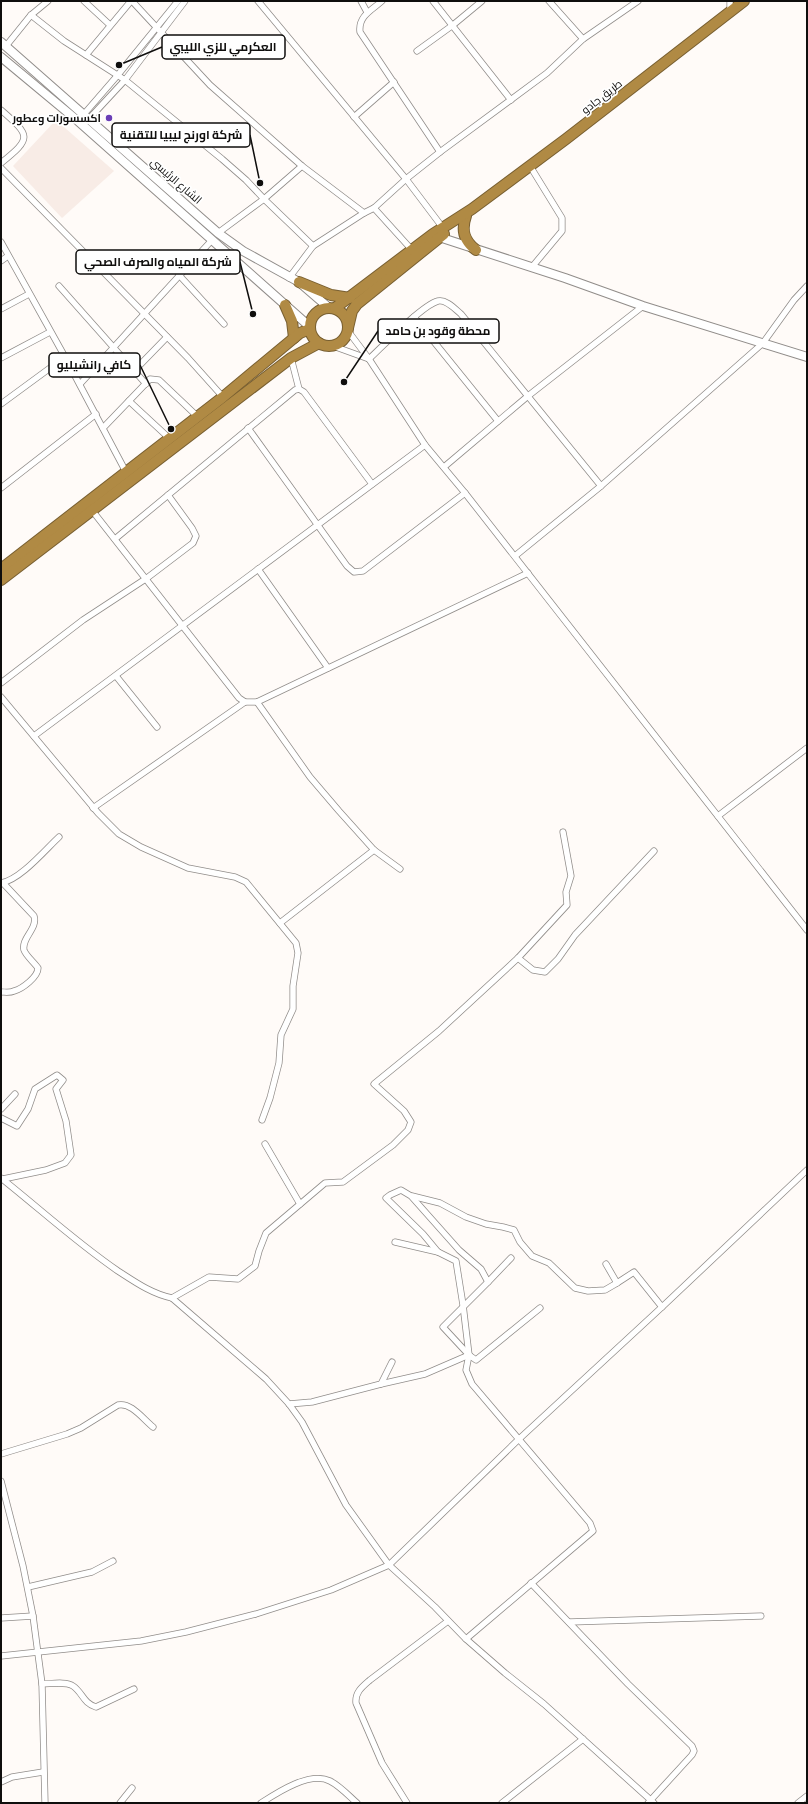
<svg xmlns="http://www.w3.org/2000/svg" width="808" height="1804" viewBox="0 0 808 1804" font-family="Bitter,Cairo,serif">
	<rect width="100%" height="100%" fill="#fffbf8"/>
	<polygon fill="#f8ece6" points="56,120 114,171 62,218 13,166"/>
	<g fill="none" stroke-linecap="round" stroke-linejoin="round">
		<g stroke="#918d8a" stroke-width="7">
			<g id="street">
				<polyline points="84,1 110,25"/>
				<polyline points="132,1 210,85 302,166 364,213 374,208 406,179 440,152 547,73 583,39 638,1"/>
				<polyline points="258,1 406,179 443,228"/>
				<polyline points="361,1 367,12"/>
				<path d="M382,1C372,10 358,16 360,32L440,152"/>
				<polyline points="433,1 511,100"/>
				<polyline points="549,1 583,39"/>
				<polyline points="730,12 730,1"/>
				<polyline points="31,15 64,41 125,80 222,159 246,180 264,199 313,246 364,213"/>
				<polyline points="6,46 31,15 48,1"/>
				<polyline points="417,51 453,25 482,1"/>
				<polyline points="86,55 131,1"/>
				<path d="M1,110C31,136 32,138 1,163"/>
				<polyline points="354,117 394,82"/>
				<polyline points="78,121 117,76 178,1"/>
				<polyline points="87,121 125,80 185,1"/>
				<polyline points="530,166 562,218 562,231 532,267"/>
				<polyline points="1,168 188,358 223,397"/>
				<polyline points="374,208 412,250"/>
				<polyline points="218,233 264,199 302,166"/>
				<polyline points="1,242 65,357 126,472"/>
				<polyline points="1,261 8,256"/>
				<polyline points="179,275 224,324"/>
				<polyline points="289,278 313,246"/>
				<polyline points="59,286 146,384"/>
				<polyline points="1,309 29,294"/>
				<polyline points="414,317 498,421"/>
				<polyline points="348,331 369,359 425,445 465,493 807,930"/>
				<polyline points="333,346 369,359"/>
				<polyline points="1,358 50,332"/>
				<polyline points="291,358 299,389 304,392 372,484"/>
				<path d="M369,359C382,347 422,305 438,301C446,299 455,309 461,314L601,486"/>
				<polyline points="134,371 167,337"/>
				<polyline points="80,384 212,240"/>
				<polyline points="129,401 169,438"/>
				<polyline points="1,404 65,357"/>
				<polyline points="103,428 150,379 159,380 198,417"/>
				<polyline points="248,428 347,566 354,572 363,571 465,493"/>
				<polyline points="444,467 528,396 643,306"/>
				<polyline points="1,488 96,414"/>
				<polyline points="91,509 239,698 245,702"/>
				<polyline points="115,539 295,390 299,389"/>
				<polyline points="515,556 601,486 763,343 794,300 807,286"/>
				<polyline points="258,569 328,668"/>
				<polyline points="116,676 157,727"/>
				<polyline points="1,683 83,620 147,578 193,543 196,536 192,528 168,495"/>
				<polyline points="1,697 98,813 119,834 141,847 188,868 235,877 246,882 296,943 298,953 293,986 293,1009 281,1035 279,1063 270,1098 262,1120"/>
				<polyline points="257,702 310,777 339,811 374,850 400,869"/>
				<polyline points="34,736 425,445"/>
				<polyline points="93,808 245,702 257,702 528,573"/>
				<polyline points="718,816 807,748"/>
				<path d="M1,883C20,880 45,850 59,837"/>
				<polyline points="280,923 374,850"/>
				<polyline points="518,958 533,970 545,972 558,959 575,935 654,851"/>
				<path d="M1,992C5,992 10,993 14,991C22,989 38,977 38,968C34,962 26,956 24,950C21,938 38,929 34,916L3,883"/>
				<polyline points="1,1109 15,1094"/>
				<polyline points="1,1118 17,1126 28,1109 35,1089 57,1075 63,1080 56,1089 66,1121 71,1155 65,1163 46,1170 3,1179"/>
				<polyline points="265,1144 300,1204"/>
				<path d="M1,1178C40,1209 77,1243 118,1271C135,1282 152,1294 172,1298L266,1379L289,1404L302,1422L346,1505L389,1565L435,1607L466,1639L505,1673L544,1704L654,1803"/>
				<polyline points="412,1196 440,1203 466,1217 486,1224 503,1227 514,1230 520,1242 532,1256 549,1263 575,1288 588,1291 605,1290 617,1283"/>
				<polyline points="395,1242 438,1252"/>
				<polyline points="606,1264 617,1283 634,1272 662,1307"/>
				<polyline points="488,1282 443,1327 469,1355 476,1360 540,1308"/>
				<polyline points="172,1298 209,1277 238,1279 255,1266 259,1251 266,1233 325,1183 343,1182 393,1145 408,1130 411,1122 404,1111 374,1084 439,1031 518,958 567,905 566,892 571,876 563,832"/>
				<polyline points="381,1384 425,1374 469,1355 463,1305 456,1261 438,1252 423,1234 386,1198 390,1195 401,1190 411,1196 459,1250 481,1269 488,1282 511,1258"/>
				<polyline points="289,1404 312,1402 381,1384 392,1362"/>
				<path d="M1,1454L67,1434L81,1428L118,1405C131,1402 143,1419 153,1427"/>
				<polyline points="1,1481 23,1566 33,1616 42,1684 45,1803"/>
				<polyline points="531,1583 628,1684 692,1746 694,1751 692,1755 648,1803"/>
				<polyline points="28,1587 92,1572 113,1561"/>
				<polyline points="1,1618 33,1616"/>
				<polyline points="569,1622 761,1616"/>
				<polyline points="466,1639 593,1531 590,1523 472,1384 466,1370 469,1355"/>
				<polyline points="1,1656 141,1641 186,1632 256,1614 331,1590 389,1565 518,1440 662,1307 807,1170"/>
				<path d="M42,1684C50,1684 66,1681 73,1686C83,1693 83,1703 96,1707L134,1689"/>
				<polyline points="1,1782 12,1777 43,1772"/>
				<polyline points="120,1803 132,1788"/>
				<path d="M261,1803C278,1792 310,1771 330,1781C340,1786 349,1796 357,1803"/>
				<path d="M407,1803L382,1763L356,1703C355,1692 362,1687 370,1680L448,1621"/>
				<polyline points="502,1803 583,1739"/>
				<polyline points="798,1803 807,1796"/>
			</g>
		</g>
		<g stroke="#918d8a" stroke-width="10">
			<g id="secondary">
				<polyline points="1,42 218,233 243,251 299,282 328,307"/>
				<polyline points="1,57 78,121 309,326"/>
				<polyline points="436,236 565,278 643,306 807,357"/>
			</g>
		</g>
		<g stroke="#785f31" stroke-width="12">
			<g id="highway">
				<path d="M466,216C461,230 464,241 476,250"/>
				<polyline points="299,282 331,295 350,298"/>
				<polyline points="285,305 292,321 294,338"/>
				<circle cx="329" cy="327" r="19"/>
				<polyline points="335,308 433,234 472,209 566,139 744,1"/>
				<polyline points="348,328 352,311 357,304 444,234"/>
				<polyline points="1,569 223,397 300,333 310,329"/>
				<polyline points="1,580 291,358 319,343"/>
			</g>
		</g>
		<use href="#street" stroke="#fff" stroke-width="5.5"/>
		<use href="#secondary" stroke="#fff" stroke-width="8"/>
		<use href="#highway" stroke="#b08a44" stroke-width="10"/>
	</g>
	<circle fill="#6b3eb5" stroke="#fff" stroke-width="1.5" cx="109" cy="118" r="4"/>
	<g text-anchor="middle" dominant-baseline="central" stroke-width="3.5" stroke-linejoin="round" paint-order="stroke">
		<g font-size="11" fill="#0f0e0d" stroke="#fff">
			<text transform="translate(602 97) rotate(-38)">طريق جادو</text>
			<text transform="translate(176 181) rotate(41)">الشارع الرئيسي</text>
		</g>
		<g font-size="11" font-weight="bold" fill="#0f0e0d" stroke="#fff" text-anchor="end">
			<text x="101" y="118">اكسسورات وعطور</text>
		</g>
	</g>
	<path fill="none" stroke="#0f0e0d" stroke-width="1.5" d="M119 65L162 47M260 183L250 135M253 314L240 262M344 382L378 331M171 429L140 365"/>
	<g fill="#0f0e0d" stroke="#fff" stroke-width="1.5">
		<circle cx="119" cy="65" r="4"/>
		<circle cx="260" cy="183" r="4"/>
		<circle cx="253" cy="314" r="4"/>
		<circle cx="344" cy="382" r="4"/>
		<circle cx="171" cy="429" r="4"/>
	</g>
	<g fill="#fff" stroke="#0f0e0d" stroke-width="1.5">
		<rect x="162" y="35" width="123" height="24" rx="4"/>
		<rect x="112" y="123" width="138" height="24" rx="4"/>
		<rect x="76" y="250" width="164" height="24" rx="4"/>
		<rect x="378" y="319" width="121" height="24" rx="4"/>
		<rect x="49" y="353" width="91" height="24" rx="4"/>
	</g>
	<g font-size="12" text-anchor="middle" font-weight="bold" fill="#0f0e0d">
		<text x="223" y="51">العكرمي للزي الليبي</text>
		<text x="181" y="139">شركة اورنج ليبيا للتقنية</text>
		<text x="158" y="266">شركة المياه والصرف الصحي</text>
		<text x="438" y="335">محطة وقود بن حامد</text>
		<text x="94" y="369">كافي رانشيليو</text>
	</g>
	<rect width="808" height="1804" fill="none" stroke="#0f0e0d" stroke-width="4"/>
</svg>
